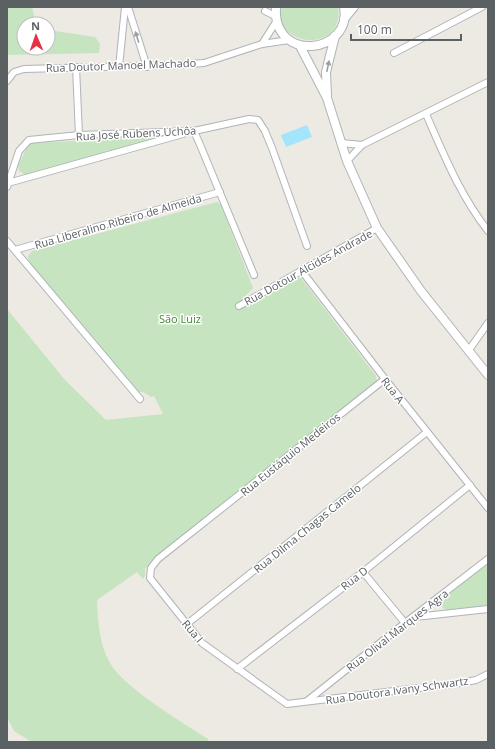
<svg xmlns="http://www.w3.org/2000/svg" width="495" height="749" viewBox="0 0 495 749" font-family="'Open Sans',sans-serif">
	<rect width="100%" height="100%" fill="#ede9e3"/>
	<g fill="#c6e4bf">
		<polygon points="7,7 32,7 35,19 40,24 24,24 24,48 48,48 48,30 95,37 100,44 99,53 7,55"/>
		<path d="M282,7H338C345,55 271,47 282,7Z"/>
		<polygon points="163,137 27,176 19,171 18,166 29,143"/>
		<path d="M217,202L221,205L253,288L240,302L239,306L243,308L297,278H301L376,376L377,382L151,562L145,569V576L143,579L137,572L97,600C98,621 99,644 110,663C123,687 183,723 208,739L209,742H32L14,731L7,717V309L65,380L106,420L163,414L154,396L151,397L143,392H138L29,264L28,256L32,251Z"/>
		<polygon points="488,563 488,605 449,611 443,608 441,602 443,599"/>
	</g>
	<polygon fill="#a3e5fc" points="307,125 312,137 286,147 281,135"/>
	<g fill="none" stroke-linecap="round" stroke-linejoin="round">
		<g stroke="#b0b4b8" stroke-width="8">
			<g id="street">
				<polyline points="128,7 147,67"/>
				<polyline points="265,11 275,16"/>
				<polyline points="262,44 276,22"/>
				<polyline points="394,53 482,7"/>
				<polyline points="76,67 79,135"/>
				<polyline points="119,67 125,7"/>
				<polyline points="7,81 14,72 24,69 177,65 204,63 262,44 289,40"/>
				<path d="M426,114C444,155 460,195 488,231"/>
				<polyline points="192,131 194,131 201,147 254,275"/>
				<polyline points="341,143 362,145"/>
				<polyline points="347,161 362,145 488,82"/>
				<polyline points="8,183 183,134"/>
				<polyline points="7,187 19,151 29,140 79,135 194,131 249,119 258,120 265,131 272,148 307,246"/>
				<polyline points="7,241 140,399"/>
				<polyline points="15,250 220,192"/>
				<polyline points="301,270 385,379 488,508"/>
				<polyline points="239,306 377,228"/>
				<polyline points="469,350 488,323"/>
				<polyline points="385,379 158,559 151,568 150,578 202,643 287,704 460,683 476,680 488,674"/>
				<polyline points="363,572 405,623"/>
				<polyline points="415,617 488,609"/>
				<polyline points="187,624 427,432"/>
				<polyline points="237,669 363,572 470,485"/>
				<polyline points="307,701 405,623 488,559"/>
			</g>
		</g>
		<g stroke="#afb4b8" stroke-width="10">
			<g id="secondary">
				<path d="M276,7C272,64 353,54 344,7"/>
				<polyline points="344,19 354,7"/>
				<polyline points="300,46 327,98 347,161 377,228 421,291 488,375"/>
				<polyline points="327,95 326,72 335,36"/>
			</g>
		</g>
		<use href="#street" stroke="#fff" stroke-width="6"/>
		<use href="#secondary" stroke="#fff" stroke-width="8"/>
	</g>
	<defs><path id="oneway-solid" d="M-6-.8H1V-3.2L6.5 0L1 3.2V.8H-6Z"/></defs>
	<g fill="#9da0a1">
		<use href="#oneway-solid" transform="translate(137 37) rotate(-107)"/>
		<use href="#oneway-solid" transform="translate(328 66) rotate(-78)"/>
	</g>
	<g text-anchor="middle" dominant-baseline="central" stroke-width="3" stroke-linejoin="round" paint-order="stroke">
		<g font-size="11" fill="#5b6063" stroke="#fff">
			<text transform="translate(121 65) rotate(-2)">Rua Doutor Manoel Machado</text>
			<text transform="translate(136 133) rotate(-3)">Rua José Rubens Uchôa</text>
			<text transform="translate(118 221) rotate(-16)">Rua Liberalino Ribeiro de Almeida</text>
			<text transform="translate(308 267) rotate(-29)">Rua Dotour Alcides Andrade</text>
			<text transform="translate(393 390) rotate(52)">Rua A</text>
			<text transform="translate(290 454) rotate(-39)">Rua Eustáquio Medeiros</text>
			<text transform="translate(307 528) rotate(-39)">Rua Dilma Chagas Camelo</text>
			<text transform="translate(354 578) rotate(-38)">Rua D</text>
			<text transform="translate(397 630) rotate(-38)">Rua Olival Marques Agra</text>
			<text transform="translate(193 631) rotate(50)">Rua I</text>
			<text transform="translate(397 690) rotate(-8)">Rua Doutora Ivany Schwartz</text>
		</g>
		<g font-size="11" fill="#428538" stroke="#fff">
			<text x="180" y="318">São Luiz</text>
		</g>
	</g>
	<rect width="495" height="749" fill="none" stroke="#5b6063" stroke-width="16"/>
	<g transform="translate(36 36) rotate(358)"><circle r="19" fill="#ffffff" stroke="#bdbfc1"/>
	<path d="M0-3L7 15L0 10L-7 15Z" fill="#e43244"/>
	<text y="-6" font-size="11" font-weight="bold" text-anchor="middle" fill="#5b6063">N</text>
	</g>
	<path d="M351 34v6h110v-6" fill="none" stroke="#5b6063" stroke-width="2"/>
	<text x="357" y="34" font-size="12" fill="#5b6063" stroke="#ffffff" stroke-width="3" paint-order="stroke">100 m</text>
</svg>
